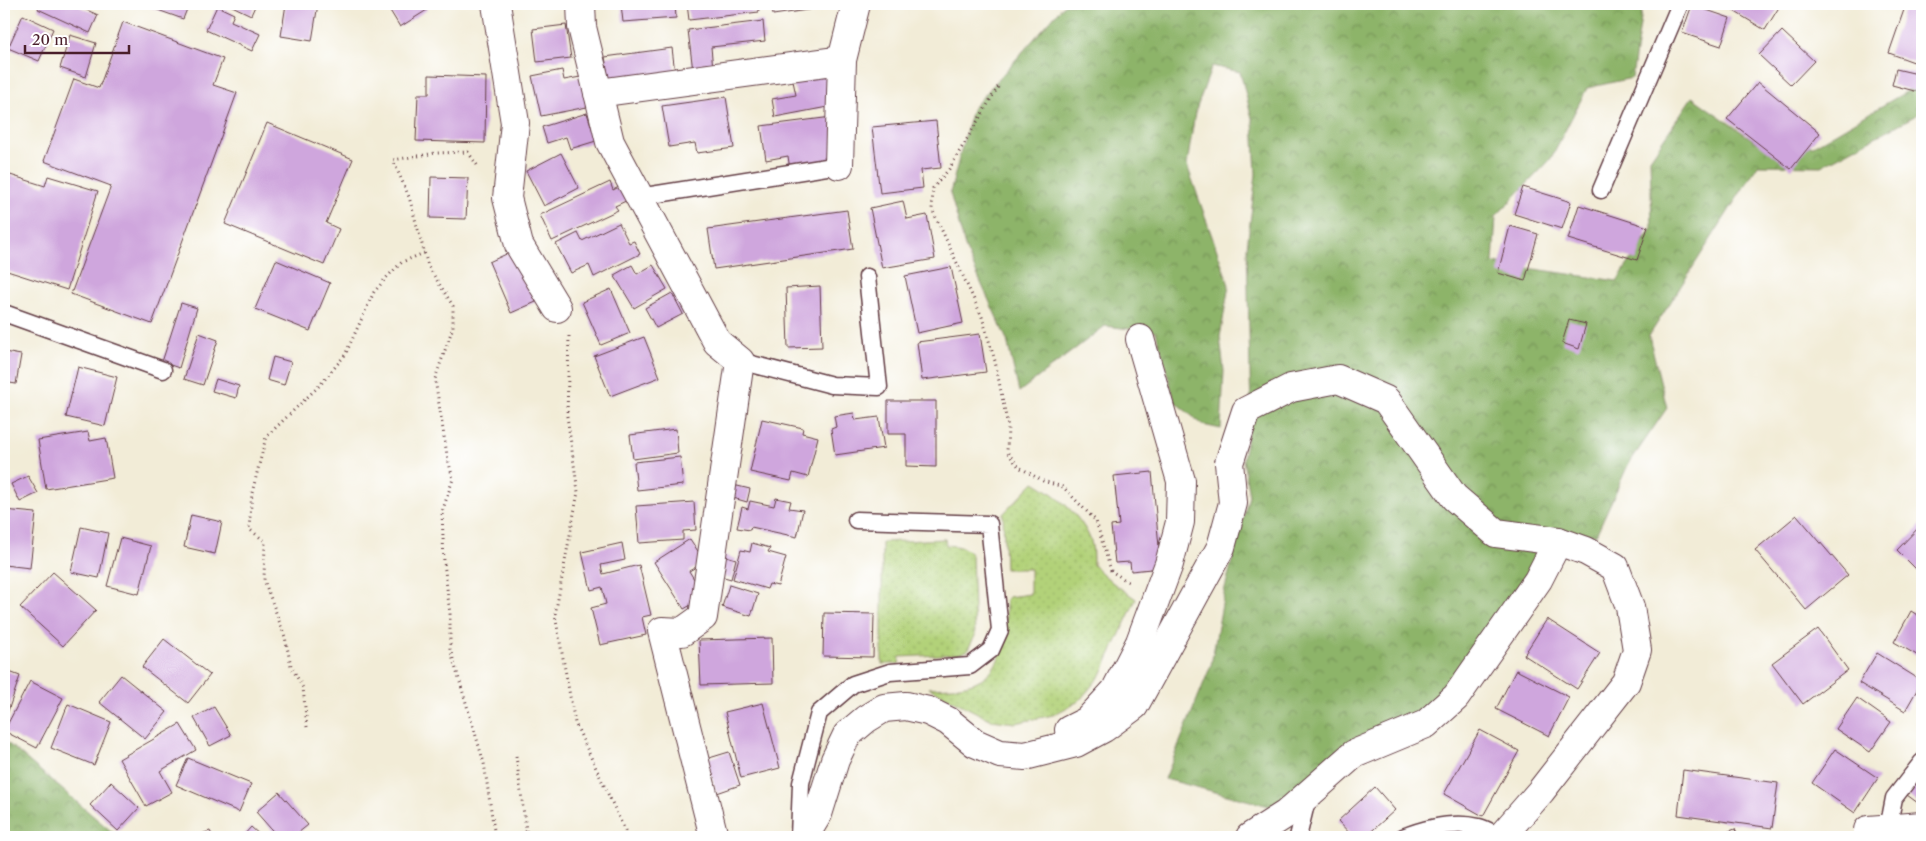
<svg xmlns="http://www.w3.org/2000/svg" width="1926" height="841" viewBox="0 0 1926 841" font-family="'Libre Caslon Text',serif">
	<defs>
		<pattern id="grass-dots" width="8" height="8" patternUnits="userSpaceOnUse" patternTransform="scale(1.25)"><rect width="8" height="8" fill="#b2d279"/><path d="M2 2h.1M6 6h.1" fill="none" stroke="#9bb469" stroke-width="1.8" stroke-linecap="round"/></pattern>
		<pattern id="forest-crowns" width="20" height="18" patternUnits="userSpaceOnUse" patternTransform="scale(1.25)"><rect width="20" height="18" fill="#8db469"/><path d="M2 6a3 3 0 1 1 6 0M12 15a3 3 0 1 1 6 0" fill="none" stroke="#759257"/></pattern>
	</defs>
	<rect width="100%" height="100%" fill="#fff"/>
	<filter id="ink" filterUnits="userSpaceOnUse"><feTurbulence type="fractalNoise" baseFrequency=".02" numOctaves="2"/><feDisplacementMap in="SourceGraphic" scale="10" xChannelSelector="R" yChannelSelector="G"/><feConvolveMatrix kernelMatrix="1 2 1 2 8 2 1 2 1" color-interpolation-filters="sRGB"/></filter>
	<filter id="wash" filterUnits="userSpaceOnUse"><feTurbulence type="fractalNoise" baseFrequency=".0096" numOctaves="4" result="noise"/><feDisplacementMap in="SourceGraphic" scale="20" xChannelSelector="R" yChannelSelector="G"/><feGaussianBlur stdDeviation="1.12" result="paint"/><feColorMatrix in="noise" values="0 0 0 0 0 0 0 0 0 0 0 0 0 0 0 0 0 1.4 0 .05"/><feComposite in="paint" operator="in"/></filter>
	<g filter="url(#wash)">
		<rect width="100%" height="100%" fill="#f2ecd7"/>
		<g fill="url(#grass-dots)" stroke="#7e7852">
			<path d="M1034,482C1057,495 1081,515 1091,541C1093,548 1093,558 1093,565L1113,583L1136,599L1101,675L1079,701L1053,715L1016,723L991,720L929,688C939,687 950,688 960,686C1006,680 1006,636 1006,600L1008,597L1030,594V569H1005L1003,514Z"/>
			<path d="M945,539L946,545C957,546 965,546 972,555L975,636L967,651L958,654L900,657L899,664H882V542Z"/>
		</g>
		<g fill="url(#forest-crowns)" stroke="#6c6a4a">
			<polygon points="1065,4 1643,4 1632,78 1587,88 1550,160 1496,216 1493,263 1617,281 1652,228 1650,159 1692,97 1756,142 1813,146 1916,86 1922,94 1922,112 1821,166 1758,165 1649,336 1667,408 1628,465 1596,535 1556,531 1459,673 1422,710 1277,808 1165,779 1211,665 1225,588 1249,496 1243,459 1251,415 1247,247 1256,174 1253,122 1240,72 1212,66 1195,113 1187,165 1229,285 1220,337 1224,371 1221,429 1203,425 1175,402 1156,332 1105,326 1019,392 1007,340 966,250 950,193 972,109"/>
			<polygon points="4,740 118,837 4,837"/>
		</g>
		<g id="blocks">
			<g fill="#cfa6dd">
				<polygon points="40,4 81,4 80,7 98,15 90,33 38,9"/>
				<polygon points="141,4 189,4 183,19"/>
				<polygon points="228,4 256,4 251,15"/>
				<polygon points="286,4 318,4 312,41 281,36"/>
				<polygon points="386,4 423,4 427,10 400,27"/>
				<polygon points="621,4 675,4 676,18 623,22"/>
				<polygon points="687,4 758,4 759,12 689,20"/>
				<polygon points="772,4 835,4 835,6 773,15"/>
				<polygon points="1722,4 1781,4 1765,30"/>
				<polygon points="1906,4 1922,4 1922,65 1889,53"/>
				<polygon points="1692,5 1730,18 1721,46 1682,33"/>
				<polygon points="217,6 234,14 231,21 260,34 252,51 206,30"/>
				<polygon points="23,15 53,29 39,61 8,48"/>
				<polygon points="763,21 765,41 711,47 713,69 693,71 688,30"/>
				<polygon points="123,22 223,59 213,85 237,93 152,324 71,294 111,186 44,161 74,79 99,88"/>
				<polygon points="566,25 571,58 537,62 533,29"/>
				<polygon points="1782,31 1814,61 1791,85 1759,55"/>
				<polygon points="70,35 96,43 86,77 60,68"/>
				<polygon points="672,48 675,73 609,81 605,57"/>
				<polygon points="829,64 838,105 775,117 772,99 796,95 791,72"/>
				<polygon points="1896,69 1922,75 1922,93 1892,85"/>
				<polygon points="562,70 564,80 586,76 592,106 541,116 532,76"/>
				<polygon points="429,75 486,77 485,143 416,141 418,94 429,94"/>
				<polygon points="1758,82 1820,133 1791,169 1727,119"/>
				<polygon points="726,97 734,148 697,153 695,143 669,147 662,106"/>
				<polygon points="587,113 596,141 570,149 566,137 547,143 542,127"/>
				<polygon points="832,117 838,164 790,170 788,156 766,160 761,126"/>
				<polygon points="936,121 941,168 921,170 923,188 880,193 872,127"/>
				<polygon points="267,123 353,159 326,223 339,229 324,265 225,224"/>
				<polygon points="561,153 579,188 544,206 526,171"/>
				<polygon points="4,173 45,186 48,176 98,191 67,290 4,270"/>
				<polygon points="431,177 468,178 466,219 430,218"/>
				<polygon points="610,182 613,190 621,186 628,200 615,206 618,210 552,241 540,215"/>
				<polygon points="1523,187 1571,202 1562,229 1514,214"/>
				<polygon points="903,201 907,219 927,215 935,259 882,268 870,208"/>
				<polygon points="1579,205 1648,227 1637,260 1568,239"/>
				<polygon points="847,210 853,249 714,269 708,229"/>
				<polygon points="619,223 629,243 634,241 640,254 594,277 589,265 571,273 556,244 578,233 582,241"/>
				<polygon points="1510,226 1538,234 1525,281 1498,273"/>
				<polygon points="513,251 536,302 511,313 489,262"/>
				<polygon points="276,260 330,283 310,331 255,309"/>
				<polygon points="632,265 637,274 653,265 667,289 634,308 614,275"/>
				<polygon points="951,267 963,323 917,333 905,276"/>
				<polygon points="820,286 822,347 788,348 786,288"/>
				<polygon points="611,289 630,333 601,345 582,302"/>
				<polygon points="672,293 683,314 656,328 645,308"/>
				<polygon points="181,303 197,308 179,368 162,362"/>
				<polygon points="1569,320 1586,324 1579,349 1562,343"/>
				<polygon points="199,333 218,340 203,385 184,379"/>
				<polygon points="980,334 986,372 922,380 917,342"/>
				<polygon points="644,337 660,377 610,396 594,356"/>
				<polygon points="4,352 21,355 16,384 4,382"/>
				<polygon points="273,357 291,362 284,385 267,380"/>
				<polygon points="78,367 117,377 105,426 66,417"/>
				<polygon points="216,379 239,386 236,398 212,391"/>
				<polygon points="888,401 936,401 936,467 906,466 906,434 888,434"/>
				<polygon points="854,413 855,420 879,417 884,448 835,455 831,429 836,427 834,416"/>
				<polygon points="762,419 803,428 802,433 818,437 808,477 793,473 791,481 750,472"/>
				<polygon points="676,429 678,453 633,459 630,435"/>
				<polygon points="88,432 90,441 106,438 113,478 46,489 38,440"/>
				<polygon points="680,457 683,485 637,490 634,462"/>
				<polygon points="1152,472 1161,568 1131,571 1130,562 1115,563 1111,526 1119,525 1114,476"/>
				<polygon points="28,476 38,493 20,502 11,484"/>
				<polygon points="733,485 750,489 747,502 730,497"/>
				<polygon points="776,498 791,501 789,508 803,510 797,537 751,527 750,530 737,528 742,507 748,509 750,501 774,506"/>
				<polygon points="694,502 696,530 683,531 683,540 639,543 636,506"/>
				<polygon points="4,510 36,513 30,568 4,565"/>
				<polygon points="191,515 222,522 215,554 184,547"/>
				<polygon points="1797,515 1848,575 1806,610 1755,550"/>
				<polygon points="1922,524 1922,575 1897,550"/>
				<polygon points="81,527 108,533 99,578 71,572"/>
				<polygon points="120,538 151,546 139,594 107,586"/>
				<polygon points="690,539 705,562 689,571 705,597 684,609 654,562"/>
				<polygon points="622,543 625,560 601,565 603,574 639,565 651,615 642,617 646,635 600,645 591,608 606,604 602,587 591,590 582,552"/>
				<polygon points="752,543 770,548 768,552 786,557 778,586 769,584 767,589 733,579 741,550 750,552"/>
				<polygon points="723,555 736,559 731,579 717,575"/>
				<polygon points="53,572 96,610 63,646 20,607"/>
				<polygon points="729,585 758,594 751,616 722,607"/>
				<polygon points="1911,611 1922,618 1922,658 1894,642"/>
				<polygon points="824,613 874,614 873,657 823,656"/>
				<polygon points="1547,619 1600,653 1577,689 1524,655"/>
				<polygon points="1818,629 1848,670 1803,704 1772,663"/>
				<polygon points="772,638 773,683 701,685 699,640"/>
				<polygon points="164,639 210,675 188,703 142,667"/>
				<polygon points="1877,653 1922,681 1905,711 1859,683"/>
				<polygon points="4,670 20,676 6,717 4,716"/>
				<polygon points="1516,670 1569,697 1549,736 1496,709"/>
				<polygon points="121,675 167,712 145,739 99,702"/>
				<polygon points="30,681 63,698 37,748 4,731"/>
				<polygon points="1857,698 1891,722 1870,752 1836,729"/>
				<polygon points="763,703 780,768 741,778 725,712"/>
				<polygon points="68,704 111,722 94,765 51,748"/>
				<polygon points="214,707 231,735 210,746 194,718"/>
				<polygon points="180,724 196,750 160,771 172,792 146,806 119,759"/>
				<polygon points="1480,730 1519,751 1483,816 1444,794"/>
				<polygon points="1835,749 1878,778 1855,813 1812,783"/>
				<polygon points="729,752 740,785 717,793 706,759"/>
				<polygon points="188,758 251,784 239,812 176,785"/>
				<polygon points="1683,770 1778,783 1772,828 1678,815"/>
				<polygon points="1922,773 1922,806 1907,795"/>
				<polygon points="111,782 139,808 118,831 90,805"/>
				<polygon points="1375,787 1395,810 1365,837 1353,837 1338,821"/>
				<polygon points="279,792 308,825 293,837 278,837 256,812"/>
				<polygon points="251,827 262,837 242,837"/>
				<polygon points="1735,829 1738,837 1713,837"/>
				<polygon points="210,831 213,837 193,837"/>
			</g>
		</g>
	</g>
	<g filter="url(#ink)">
		<use href="#blocks" fill-opacity="0" stroke="#633e45" stroke-width="1"/>
		<g fill="none" stroke-linecap="round" stroke-linejoin="round">
			<g stroke="#633e45" stroke-width="19">
				<g id="service">
					<polyline points="1601,190 1680,4"/>
					<polyline points="639,197 839,165"/>
					<polyline points="4,313 163,370"/>
					<polyline points="740,361 832,385 879,387 867,277"/>
					<polyline points="1888,829 1894,798 1922,762"/>
					<polyline points="799,837 801,783 819,713 853,684 890,672 970,666 991,650 1000,630 989,524 856,520"/>
					<polyline points="1298,837 1308,796"/>
					<path d="M1403,837C1426,828 1454,821 1479,827C1487,829 1494,834 1501,837"/>
				</g>
			</g>
			<g stroke="#633e45" stroke-width="30">
				<g id="minor">
					<polyline points="496,4 515,123 507,198 519,245 557,308"/>
					<polyline points="581,4 582,27 610,142 717,342 740,361 703,617 682,632 662,631 714,837"/>
					<polyline points="598,93 842,60"/>
					<polyline points="839,165 842,60 856,4"/>
					<polyline points="1069,730 1087,721 1115,691 1140,642 1169,564 1180,522 1181,481 1140,339"/>
					<polyline points="804,837 818,814 835,760 847,735 866,719 884,708 906,706 928,711 948,721 975,743 1000,754 1025,756 1076,743 1104,728 1134,706 1221,547 1233,503 1229,463 1246,411 1291,388 1338,379 1386,400 1454,497 1496,533 1558,541"/>
					<polyline points="1250,837 1286,814 1354,754 1426,724 1456,697 1538,580 1558,541 1586,551 1615,567 1630,607 1637,650 1626,682 1541,791 1501,837"/>
					<polyline points="1868,837 1868,830 1922,826"/>
				</g>
			</g>
			<g stroke="#633e45" stroke-width="3" stroke-dasharray="1 4" stroke-linecap="butt">
				<polyline points="998,87 949,169 933,188 932,209 982,317 995,361 1008,427 1007,452 1019,467 1043,481 1063,487 1096,521 1111,571 1130,583"/>
				<polyline points="477,165 468,152 436,153 393,160 409,197 428,266 453,306 453,327 435,379 447,455 453,479 442,512 444,562 450,614 450,649 484,763 495,837"/>
				<polyline points="569,336 567,416 578,492 555,615 575,723 628,837"/>
				<polyline points="307,727 303,688 291,666 285,637 264,580 265,541 249,529 252,493 266,437 320,385 345,355 374,292 388,276 402,262 424,253"/>
				<polyline points="516,756 527,837"/>
			</g>
			<use href="#service" stroke="#fff" stroke-width="16"/>
			<use href="#minor" stroke="#fff" stroke-width="28"/>
		</g>
	</g>
	<rect width="1926" height="841" fill="none" stroke="#fff" stroke-width="20"/>
	<path d="M25 45v8h104v-8" fill="none" stroke="#4a1f2b" stroke-width="2.5"/>
	<text x="32" y="45" font-size="15" fill="#4a1f2b" stroke="#ffffff" stroke-width="4" paint-order="stroke">20 m</text>
</svg>
